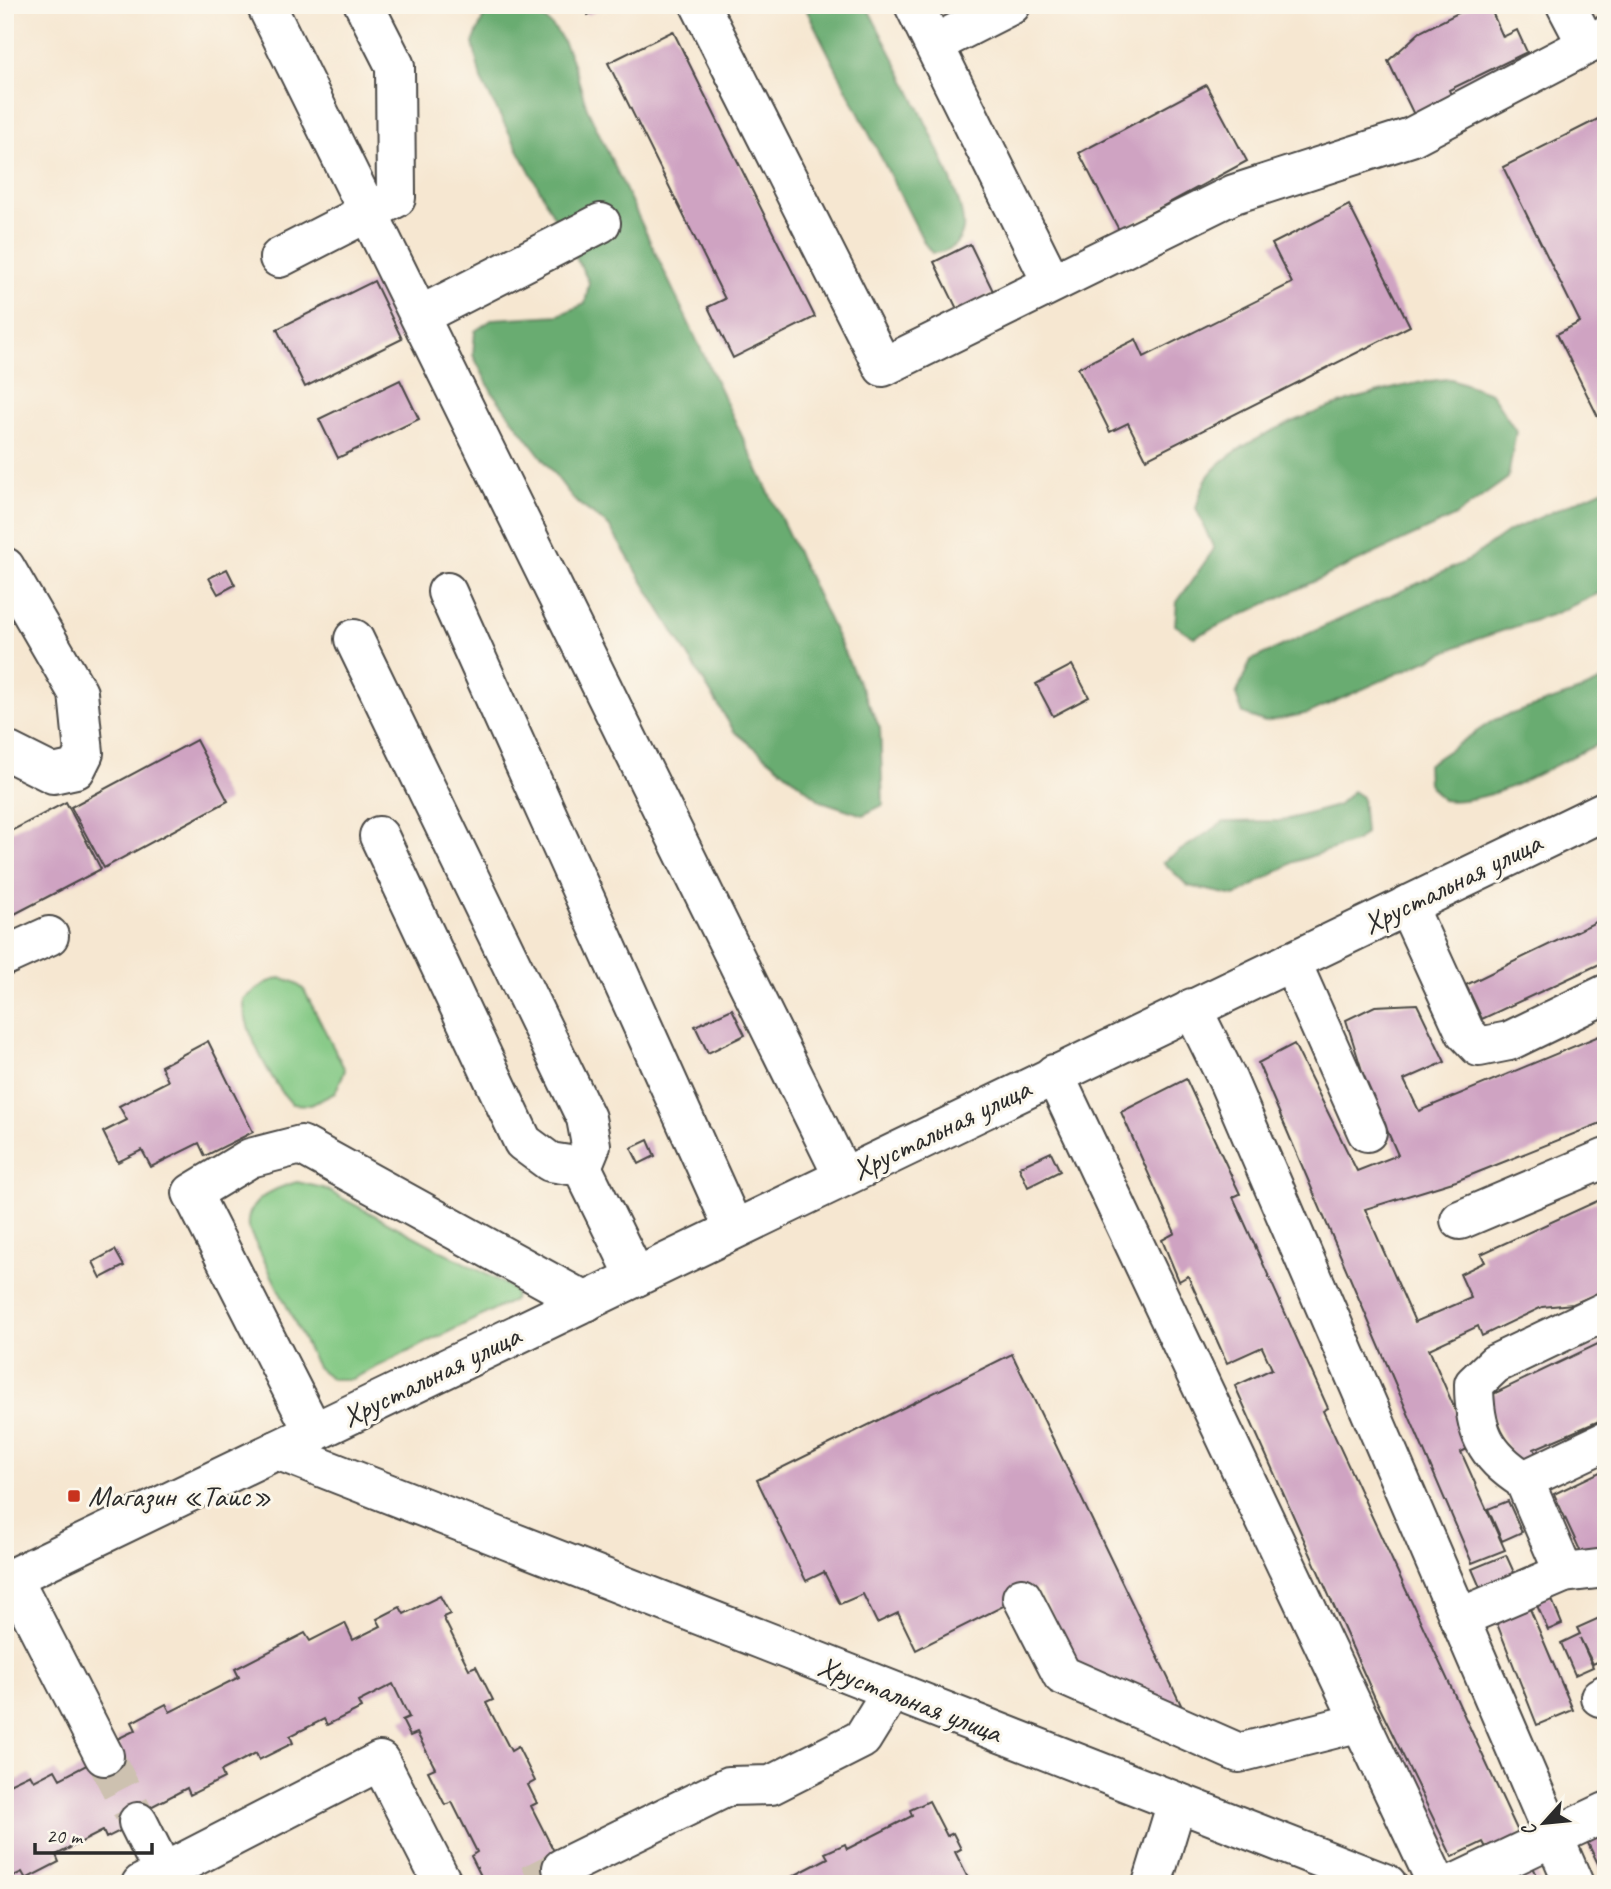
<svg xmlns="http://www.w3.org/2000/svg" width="1611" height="1889" viewBox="0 0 1611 1889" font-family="Caveat,sans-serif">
	<rect width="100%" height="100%" fill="#fbf7ec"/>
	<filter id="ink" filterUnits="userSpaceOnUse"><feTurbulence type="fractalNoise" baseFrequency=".0143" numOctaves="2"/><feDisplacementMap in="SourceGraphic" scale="14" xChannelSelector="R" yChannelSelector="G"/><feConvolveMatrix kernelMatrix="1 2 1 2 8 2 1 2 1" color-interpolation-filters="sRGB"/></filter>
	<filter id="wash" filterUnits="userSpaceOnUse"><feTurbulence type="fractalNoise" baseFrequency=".00686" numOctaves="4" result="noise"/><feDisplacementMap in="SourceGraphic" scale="28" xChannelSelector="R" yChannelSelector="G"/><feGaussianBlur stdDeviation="1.57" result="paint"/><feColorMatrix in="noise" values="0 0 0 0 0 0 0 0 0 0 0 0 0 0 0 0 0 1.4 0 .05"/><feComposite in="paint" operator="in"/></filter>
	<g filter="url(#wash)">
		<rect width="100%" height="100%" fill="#f6e7d1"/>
		<g fill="#82c883" stroke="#567a57" stroke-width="2">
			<path d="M280,978L294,982L304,990L345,1070L335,1093L311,1105L292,1104C272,1083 242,1028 244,999L266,983Z"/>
			<path d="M297,1182L323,1188L512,1288L515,1294L514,1300L352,1379H332L317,1367L248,1228C245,1201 274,1188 297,1182Z"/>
		</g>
		<g fill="#69ac71" stroke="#4a6c4e" stroke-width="2">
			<path d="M496,5C563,5 570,55 587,108L880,728L883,805L863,815L821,801L734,731L609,526L575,501L492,392L473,355L475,331L493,319L559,315L585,304L589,282L481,80L473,43L485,13Z"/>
			<path d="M804,5H866C886,44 968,194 963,229C960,245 948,253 932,253L925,244Z"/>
			<path d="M1451,379L1491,393L1516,431L1508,478L1454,517L1194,637L1175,625L1177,602L1214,549L1196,508C1199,499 1202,486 1207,478C1240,429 1393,381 1451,379Z"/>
			<polygon points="1606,488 1606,590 1554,614 1468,642 1309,713 1265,722 1243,714 1236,695 1251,660 1467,561 1509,531"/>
			<path d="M1606,679V741C1557,760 1495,807 1442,800L1428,783L1427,765L1494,720L1580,691Z"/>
			<polygon points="1353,791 1362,797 1365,833 1357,841 1294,862 1235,896 1188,886 1163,862 1224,822 1281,821 1337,806"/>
		</g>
		<g id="blocks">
			<g fill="#cfa3c2">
				<polygon points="583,5 608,5 588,15"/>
				<polygon points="1474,5 1489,5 1503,37 1517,30 1527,52 1449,90 1453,100 1416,119 1388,61 1420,32"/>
				<polygon points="673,31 815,317 733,358 708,307 725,299 608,63"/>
				<polygon points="1206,85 1247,161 1119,230 1079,153"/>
				<polygon points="1606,115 1606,423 1602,425 1557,334 1580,322 1503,167"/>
				<polygon points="1349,205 1410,326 1146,459 1128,423 1110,432 1078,368 1136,339 1144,357 1292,283 1272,244"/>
				<polygon points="970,244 994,293 958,311 934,262"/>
				<polygon points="374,281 402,339 305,387 277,329"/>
				<polygon points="400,380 419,419 338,458 319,419"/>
				<polygon points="227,569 235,585 218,594 209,578"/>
				<polygon points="1072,665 1089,697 1053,716 1036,684"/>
				<polygon points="196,740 228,801 104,868 71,807"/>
				<polygon points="66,802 101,869 5,919 5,834"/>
				<polygon points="1606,917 1606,961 1482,1019 1466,985"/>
				<polygon points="1417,1004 1445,1062 1404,1080 1419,1111 1606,1033 1606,1121 1456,1181 1365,1209 1415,1322 1471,1298 1460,1274 1485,1262 1481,1254 1606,1197 1606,1290 1573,1304 1542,1307 1482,1336 1478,1326 1429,1349 1471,1447 1461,1452 1505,1550 1472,1563 1258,1063 1294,1044 1357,1171 1398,1155 1365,1080 1346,1020 1375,1006"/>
				<polygon points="732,1009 745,1035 708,1053 695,1026"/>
				<polygon points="208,1041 253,1132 205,1156 199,1143 151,1167 142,1150 118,1162 103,1132 127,1120 119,1106 168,1081 161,1066"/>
				<polygon points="1186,1079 1240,1194 1233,1197 1328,1408 1323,1411 1521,1838 1489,1853 1483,1842 1452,1857 1375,1698 1235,1386 1272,1369 1262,1347 1227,1363 1188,1276 1179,1281 1162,1240 1175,1233 1121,1112"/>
				<polygon points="648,1140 655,1156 639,1164 631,1148"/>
				<polygon points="1051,1152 1060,1171 1028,1187 1019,1167"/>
				<polygon points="115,1250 124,1266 101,1278 93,1262"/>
				<polygon points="1606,1340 1606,1418 1534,1449 1538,1456 1516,1466 1485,1398"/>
				<polygon points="1012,1354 1184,1711 1076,1663 1039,1588 916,1650 898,1613 877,1623 863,1594 840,1604 824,1572 806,1581 757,1480"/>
				<polygon points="1606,1469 1606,1549 1584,1559 1554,1494"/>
				<polygon points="1508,1501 1522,1532 1502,1541 1488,1509"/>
				<polygon points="1506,1555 1516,1577 1482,1592 1472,1569"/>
				<polygon points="1550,1595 1562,1624 1548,1630 1535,1601"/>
				<polygon points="440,1596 450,1614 443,1617 469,1669 476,1666 493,1700 486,1703 511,1751 518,1747 535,1781 528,1785 537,1803 531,1806 564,1871 570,1868 578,1883 583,1881 585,1884 485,1884 471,1856 477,1852 452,1802 445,1805 428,1771 435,1768 417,1733 410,1736 402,1720 409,1717 393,1684 358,1702 361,1708 327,1725 324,1719 290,1736 293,1743 259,1760 256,1753 221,1771 224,1778 190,1795 187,1788 137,1814 140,1821 106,1838 103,1831 56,1855 59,1862 26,1879 22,1872 5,1880 5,1786 30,1774 34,1781 55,1770 60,1779 121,1747 117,1739 136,1730 132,1722 166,1704 170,1712 239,1677 235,1669 305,1633 310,1641 345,1623 353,1640 381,1626 377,1619 400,1607 404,1614"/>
				<polygon points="1527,1602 1573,1710 1537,1725 1494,1616"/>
				<polygon points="1606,1615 1606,1658 1593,1664 1580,1638 1593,1667 1575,1675 1561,1643 1580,1634 1577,1628"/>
				<polygon points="929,1801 947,1836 953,1833 961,1849 955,1852 971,1884 778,1884 828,1858 825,1853 845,1844 847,1849 912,1816 910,1810"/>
				<polygon points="1606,1825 1606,1870 1602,1872 1584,1835"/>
				<polygon points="1533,1867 1541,1884 1506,1884 1504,1880"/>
			</g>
		</g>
	</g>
	<g filter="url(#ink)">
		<use href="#blocks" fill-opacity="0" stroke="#494744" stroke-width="2"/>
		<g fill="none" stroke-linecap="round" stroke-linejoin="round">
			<g stroke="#cdc1b0" stroke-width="38" stroke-dasharray="38 19" stroke-linecap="butt">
				<polyline points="104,1756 138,1822"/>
				<polyline points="530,1884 562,1868"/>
			</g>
			<g stroke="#494744" stroke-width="42">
				<g id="minor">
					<polyline points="266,5 843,1176"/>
					<polyline points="700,5 883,367 1234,194 1411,137 1606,35"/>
					<polyline points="914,5 1052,283"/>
					<polyline points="1566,5 1587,45"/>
					<polyline points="934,44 1011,5"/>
					<polyline points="279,258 396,198 395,66 364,5"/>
					<polyline points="421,315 601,223"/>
					<polyline points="5,567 78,693 84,753 76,769 53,774 9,752"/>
					<polyline points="447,592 734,1229"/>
					<polyline points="354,639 586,1118 591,1145 582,1167"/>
					<polyline points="379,836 523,1142 550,1162 582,1167 636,1277"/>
					<polyline points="1407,905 1465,1032 1479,1047 1509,1041 1606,994"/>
					<polyline points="5,956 49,936"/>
					<polyline points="1291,961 1367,1132"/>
					<polyline points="1192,1008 1228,1081 1574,1884"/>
					<polyline points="1054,1074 1437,1884"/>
					<polyline points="1460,1220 1606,1158"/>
					<polyline points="314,1433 192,1193 250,1158 301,1145 586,1302"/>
					<polyline points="277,1450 1387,1884"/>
					<path d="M1524,1480C1484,1455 1474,1430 1474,1384L1495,1364L1606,1311"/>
					<polyline points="1564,1573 1524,1480 1606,1441"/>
					<polyline points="13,1578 104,1756"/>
					<polyline points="5,1581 1606,810"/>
					<polyline points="1022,1597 1062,1675 1239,1753 1361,1722"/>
					<polyline points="1459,1618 1564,1573 1606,1568"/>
					<polyline points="1600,1697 1606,1694"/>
					<polyline points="138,1822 163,1872"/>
					<polyline points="562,1868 729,1786 771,1785 862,1739 891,1692"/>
					<polyline points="141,1884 380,1761 443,1884"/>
					<polyline points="1152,1884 1177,1802"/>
					<polyline points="1454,1884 1606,1812"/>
				</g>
			</g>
			<use href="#minor" stroke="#fff" stroke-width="38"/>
		</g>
	</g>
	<rect fill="#c8321e" stroke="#fbf7ec" stroke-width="2.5" x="67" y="1489" width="14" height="14" rx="3.5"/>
	<g text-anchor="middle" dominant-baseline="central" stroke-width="6" stroke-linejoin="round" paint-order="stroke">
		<g font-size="30" fill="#2b2b2b" stroke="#fbf7ec">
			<text transform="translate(1452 883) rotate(-26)">Хрустальная улица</text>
			<text transform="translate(941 1129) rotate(-26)">Хрустальная улица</text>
			<text transform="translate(431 1376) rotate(-26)">Хрустальная улица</text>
			<text transform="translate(910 1699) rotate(21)">Хрустальная улица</text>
		</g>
		<g font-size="30" fill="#2b2b2b" stroke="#fbf7ec" text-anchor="start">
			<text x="88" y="1496">Магазин «Таис»</text>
		</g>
	</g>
	<rect width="1611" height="1889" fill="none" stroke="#fbf7ec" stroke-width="28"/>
	<g transform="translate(1544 1823) rotate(243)" stroke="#fbf7ec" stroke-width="5" paint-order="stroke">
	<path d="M0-5L12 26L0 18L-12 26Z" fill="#2b2b2b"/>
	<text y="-10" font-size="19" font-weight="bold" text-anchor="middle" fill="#2b2b2b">С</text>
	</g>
	<path d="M35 1843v10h117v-10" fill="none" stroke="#2b2b2b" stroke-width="3.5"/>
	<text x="46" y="1843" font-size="21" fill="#2b2b2b" stroke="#fbf7ec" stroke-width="5" paint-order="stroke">20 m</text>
</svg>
